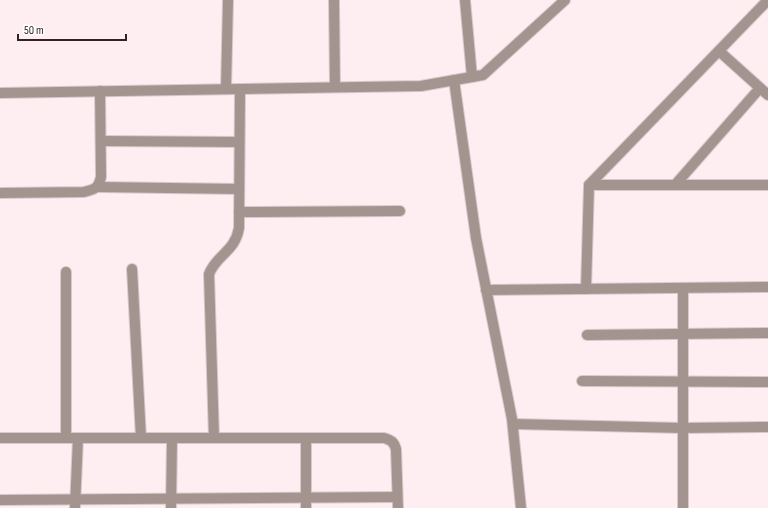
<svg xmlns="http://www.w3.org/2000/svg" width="768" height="508" viewBox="0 0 768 508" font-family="'Sofia Sans Condensed',sans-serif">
	<rect width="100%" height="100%" fill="#feeef1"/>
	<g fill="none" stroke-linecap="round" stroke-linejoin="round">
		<g stroke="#d9c9cc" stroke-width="12">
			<g id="minor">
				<polyline points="334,0 335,87"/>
				<polyline points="465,0 472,77"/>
				<polyline points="719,51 768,95"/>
				<polyline points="454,80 476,238 512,419 521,508"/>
				<polyline points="226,89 228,0"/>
				<polyline points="0,93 421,86 483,75 565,0"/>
				<polyline points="101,141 239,142"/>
				<polyline points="589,185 768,0"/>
				<polyline points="675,185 760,88"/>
				<polyline points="98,187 239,189"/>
				<path d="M0,193L84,192C95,189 98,189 101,177L100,91"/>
				<polyline points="239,212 400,211"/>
				<polyline points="132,269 141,438"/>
				<polyline points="66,272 66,438"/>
				<polyline points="586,289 589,185 768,185"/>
				<polyline points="486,290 768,287"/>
				<polyline points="587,335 768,333"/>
				<polyline points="582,381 768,382"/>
				<polyline points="513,424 683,428 768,427"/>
				<path d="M0,438H384C391,440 394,442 396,449L398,508"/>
				<path d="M214,438L209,274C217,254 235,252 239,228L240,89"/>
				<polyline points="0,500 397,497"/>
				<polyline points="75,508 78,438"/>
				<polyline points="171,508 172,438"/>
				<polyline points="306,508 306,438"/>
				<polyline points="683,508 683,288"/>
			</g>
		</g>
		<use href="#minor" stroke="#a49490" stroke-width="10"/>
	</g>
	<path d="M18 34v6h108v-6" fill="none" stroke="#312225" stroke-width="2"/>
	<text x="24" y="34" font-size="12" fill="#312225" stroke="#ffffff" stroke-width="3" paint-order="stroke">50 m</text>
</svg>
